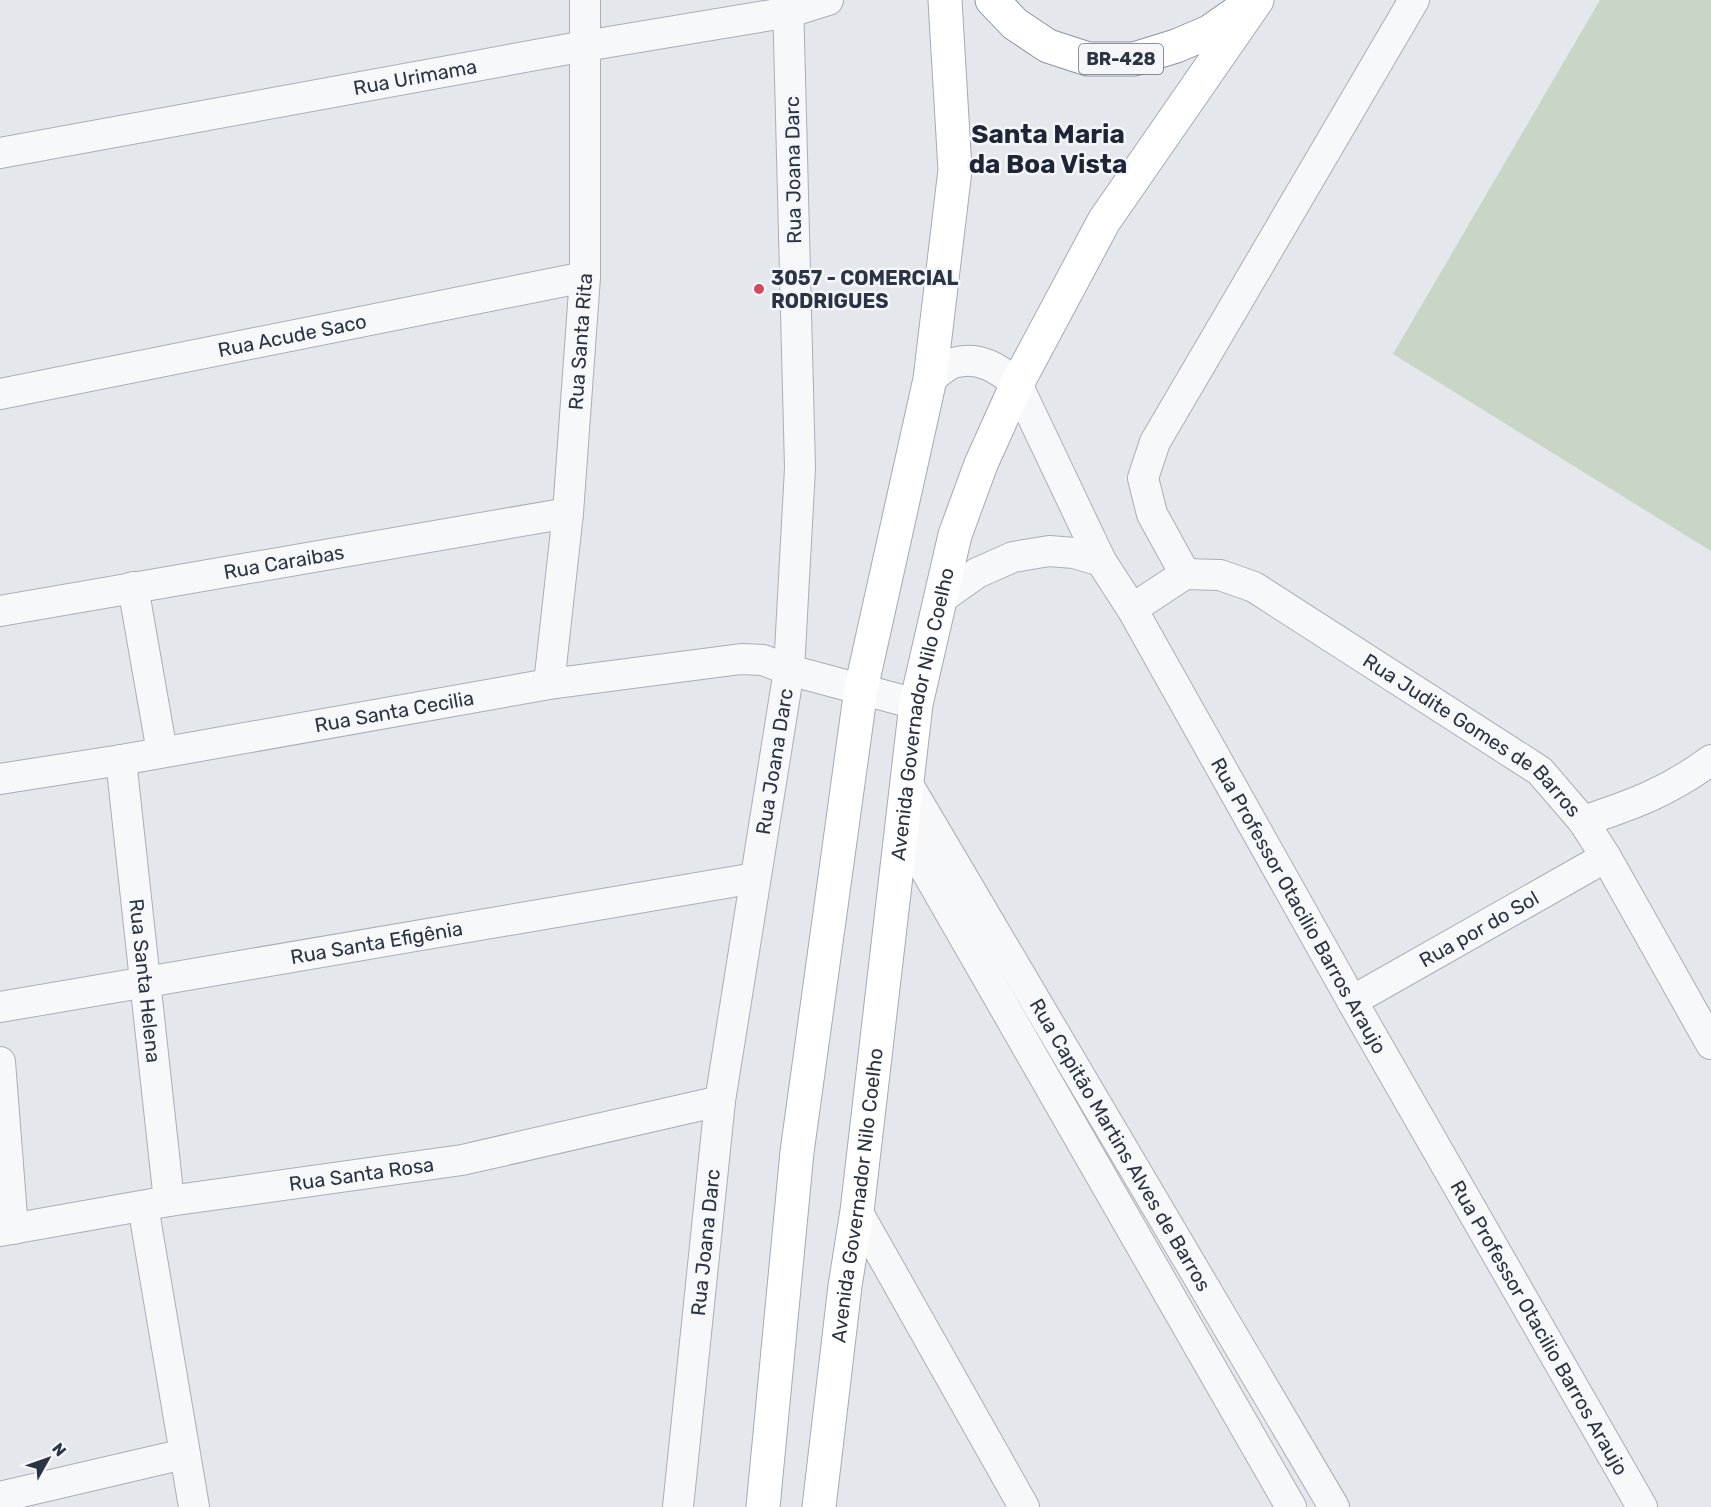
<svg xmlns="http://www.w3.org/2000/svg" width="1711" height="1507" viewBox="0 0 1711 1507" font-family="Rubik,sans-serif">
	<rect width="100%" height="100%" fill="#e4e7ec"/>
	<polygon fill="#c9d6c5" points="1600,0 1711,0 1711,551 1393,354"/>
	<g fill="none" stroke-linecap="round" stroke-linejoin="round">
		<g stroke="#a9aeb7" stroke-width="32">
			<g id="minor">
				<path id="s1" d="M0,153L585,46L790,12L828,0"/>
				<path id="s2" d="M930,379C937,374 945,366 953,363C979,355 999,369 1017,384L1101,561L1132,609L1352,1001L1642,1507"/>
				<path id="s3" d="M0,394L585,277"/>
				<polyline points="1185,574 1152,514 1143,478 1155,442 1414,0"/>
				<polyline points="133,587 162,752"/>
				<polyline points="939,600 977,573 1013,557 1049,551 1074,553 1101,561"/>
				<path id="s4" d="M1132,609L1185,574L1220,575L1254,587L1540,771L1583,821L1606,857L1711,1044"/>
				<path id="s5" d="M0,611L568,513"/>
				<path id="s6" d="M549,684L568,513L585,277V0"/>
				<path id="s7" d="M121,760L169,1201"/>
				<path id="s8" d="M0,779L121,760L549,684L741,659L763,660L789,670L916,704"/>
				<path id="s9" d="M907,783L1334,1507"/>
				<path d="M1583,821C1632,805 1670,791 1711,760"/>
				<polyline points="901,827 1291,1507"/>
				<path id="s10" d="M1352,1001L1606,857"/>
				<path id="s11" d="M0,1007L755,878"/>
				<polyline points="0,1062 13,1229"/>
				<polyline points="143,1206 194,1507"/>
				<polyline points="857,1211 1024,1507"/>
				<path id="s12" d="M0,1231L169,1201L462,1160L720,1101"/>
				<polyline points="0,1497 184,1454"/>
				<path id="s13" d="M678,1507L720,1101L789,670L800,468L788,0"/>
			</g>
		</g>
		<g stroke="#a3abb8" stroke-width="35">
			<g id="major">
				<polyline points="763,1507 797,1152 861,689 930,379 955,170 945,0"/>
				<path id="s14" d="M819,1507L845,1286L857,1211L916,704L955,535L981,464L1017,384L1104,221L1257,0"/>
			</g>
		</g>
		<g stroke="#8b94a3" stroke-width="35">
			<polyline id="highway" points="992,0 1015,24 1048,46 1088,59 1134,59 1176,46 1209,32 1255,0"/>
		</g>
		<use href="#minor" stroke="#f7f8fa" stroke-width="30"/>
		<use href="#major" stroke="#fff" stroke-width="33"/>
		<use href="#highway" stroke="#fff" stroke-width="33"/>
	</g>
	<circle fill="#d1495b" stroke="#f4f6f9" stroke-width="2" cx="759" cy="289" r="6"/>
	<g text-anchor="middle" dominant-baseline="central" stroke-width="5" stroke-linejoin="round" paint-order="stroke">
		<rect fill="#f4f6f9" stroke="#676e7b" stroke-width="1.5" x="1079" y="44" width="84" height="30" rx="4.5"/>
		<g font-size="18" font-weight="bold" fill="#2b3445">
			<text x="1121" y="59">BR-428</text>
		</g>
		<g font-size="20" fill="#2b3445" stroke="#f4f6f9">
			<text stroke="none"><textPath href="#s1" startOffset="422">Rua Urimama</textPath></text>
			<text transform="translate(793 170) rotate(-91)">Rua Joana Darc</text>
			<text stroke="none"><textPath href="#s3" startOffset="298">Rua Acude Saco</textPath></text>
			<text stroke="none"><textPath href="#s6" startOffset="344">Rua Santa Rita</textPath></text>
			<text stroke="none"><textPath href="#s5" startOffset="288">Rua Caraibas</textPath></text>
			<text stroke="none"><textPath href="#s8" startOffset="400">Rua Santa Cecilia</textPath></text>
			<text stroke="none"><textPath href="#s14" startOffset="800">Avenida Governador Nilo Coelho</textPath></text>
			<text stroke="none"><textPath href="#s4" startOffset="399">Rua Judite Gomes de Barros</textPath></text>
			<text stroke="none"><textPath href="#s13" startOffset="752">Rua Joana Darc</textPath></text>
			<text stroke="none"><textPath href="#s2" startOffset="692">Rua Professor Otacilio Barros Araujo</textPath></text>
			<text stroke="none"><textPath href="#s10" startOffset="146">Rua por do Sol</textPath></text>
			<text stroke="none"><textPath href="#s11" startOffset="382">Rua Santa Efigênia</textPath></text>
			<text stroke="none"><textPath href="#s7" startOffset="222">Rua Santa Helena</textPath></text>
			<text stroke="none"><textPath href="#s9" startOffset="420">Rua Capitão Martins Alves de Barros</textPath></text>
			<text stroke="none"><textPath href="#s12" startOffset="366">Rua Santa Rosa</textPath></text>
			<text stroke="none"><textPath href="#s14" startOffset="314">Avenida Governador Nilo Coelho</textPath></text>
			<text stroke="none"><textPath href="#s13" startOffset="266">Rua Joana Darc</textPath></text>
			<text stroke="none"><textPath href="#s2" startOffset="1178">Rua Professor Otacilio Barros Araujo</textPath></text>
		</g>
		<g font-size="20" font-weight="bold" fill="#2b3445" stroke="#f4f6f9" text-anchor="start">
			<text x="771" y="278">3057 - COMERCIAL<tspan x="771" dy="23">RODRIGUES</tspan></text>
		</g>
		<g font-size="26" font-weight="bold" fill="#1d2536" stroke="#f4f6f9">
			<text x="1048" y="134">Santa Maria<tspan x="1048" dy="30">da Boa Vista</tspan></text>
		</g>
	</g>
	<g transform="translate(48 1459) rotate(50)" stroke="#f4f6f9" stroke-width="4.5" paint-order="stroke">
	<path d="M0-4.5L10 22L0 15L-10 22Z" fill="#2b3445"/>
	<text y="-9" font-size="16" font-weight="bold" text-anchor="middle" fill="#2b3445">N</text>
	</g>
</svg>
